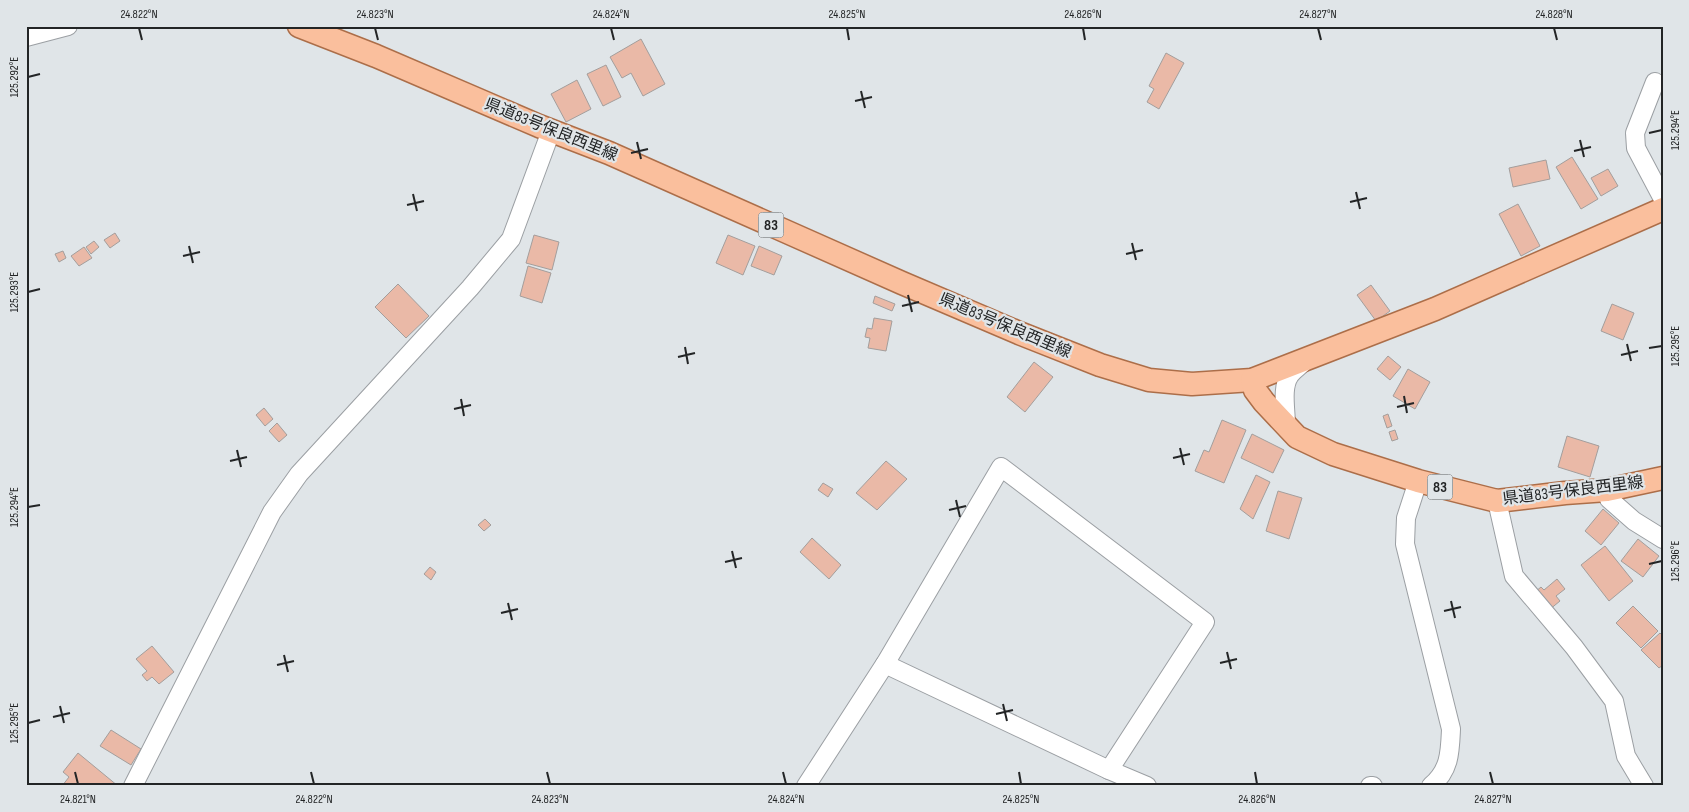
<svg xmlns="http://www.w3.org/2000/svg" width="1689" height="812" viewBox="0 0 1689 812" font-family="'Sofia Sans Condensed','Noto Sans JP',sans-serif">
	<rect width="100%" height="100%" fill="#e0e5e8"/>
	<g fill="#eab9a7" stroke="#a39e9c">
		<polygon points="641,39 665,84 643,96 631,73 622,78 610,57"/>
		<polygon points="1166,53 1184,63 1159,109 1147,102 1154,89 1149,86"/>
		<polygon points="606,65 621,97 603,106 587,74"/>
		<polygon points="577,80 591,109 566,122 551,94"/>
		<polygon points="1572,157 1598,199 1581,209 1556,167"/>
		<polygon points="1546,160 1550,179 1513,187 1509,168"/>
		<polygon points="1608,169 1618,186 1601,196 1591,178"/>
		<polygon points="1518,204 1540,246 1521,256 1499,214"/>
		<polygon points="115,233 120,241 110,248 104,240"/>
		<polygon points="534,235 559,242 552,270 526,263"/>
		<polygon points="728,235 755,246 743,275 716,263"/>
		<polygon points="94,241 99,247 91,254 86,247"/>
		<polygon points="759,246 782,256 774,275 751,266"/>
		<polygon points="84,247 92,258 79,266 71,256"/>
		<polygon points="63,251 66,258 59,262 55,254"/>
		<polygon points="528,266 551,273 542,303 520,296"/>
		<polygon points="398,284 429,316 406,338 375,307"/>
		<polygon points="1371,285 1390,311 1376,321 1357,295"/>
		<polygon points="875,296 895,304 892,311 873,303"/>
		<polygon points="1612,304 1634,313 1623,340 1601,331"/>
		<polygon points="874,318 892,321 886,351 868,348 870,338 865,337 867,328 872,329"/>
		<polygon points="1388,356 1401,367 1390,380 1377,369"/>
		<polygon points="1034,362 1053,377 1025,412 1007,397"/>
		<polygon points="1408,369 1430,382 1415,409 1393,396"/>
		<polygon points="264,408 273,419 265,426 256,415"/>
		<polygon points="1388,414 1392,426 1387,428 1383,416"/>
		<polygon points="1222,420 1246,430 1224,483 1195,471 1204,450 1209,452"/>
		<polygon points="277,423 287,435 279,442 269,431"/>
		<polygon points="1395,430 1398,439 1392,441 1389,432"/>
		<polygon points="1252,434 1284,450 1273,473 1241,458"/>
		<polygon points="1567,436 1599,446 1590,477 1558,467"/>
		<polygon points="886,461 907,479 877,510 856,493"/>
		<polygon points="1256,475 1270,482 1253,519 1240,509"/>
		<polygon points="823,483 833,489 828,497 818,490"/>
		<polygon points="1278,491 1302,498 1289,539 1266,531"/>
		<polygon points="1603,509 1619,523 1601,545 1585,531"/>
		<polygon points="485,519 491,525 484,531 478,525"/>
		<polygon points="812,538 841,565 829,579 800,552"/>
		<polygon points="1638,539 1659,556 1643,577 1621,561"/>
		<polygon points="1605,546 1633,581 1609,601 1581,565"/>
		<polygon points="430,567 436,572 431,580 424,574"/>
		<polygon points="1557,579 1565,589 1556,596 1560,601 1549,610 1535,592 1541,587 1544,590"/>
		<polygon points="1633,606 1658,631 1641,648 1616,623"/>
		<polygon points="1660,633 1663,636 1663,665 1659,668 1641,650"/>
		<polygon points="152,646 174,672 159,684 152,677 147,681 142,675 147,671 136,659"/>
		<polygon points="111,730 141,749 131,765 100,746"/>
		<polygon points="78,753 118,786 62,786 69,777 63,772"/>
	</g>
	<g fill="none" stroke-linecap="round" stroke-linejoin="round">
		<g stroke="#9b9fa3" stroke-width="20">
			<g id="minor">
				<polyline points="26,37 68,26"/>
				<polyline points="1655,82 1635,133 1636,148 1663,199"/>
				<path d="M1286,425C1286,410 1281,387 1290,375C1294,370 1300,366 1305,361"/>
				<path d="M1418,481L1406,518L1405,544L1451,729C1450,752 1450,770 1431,786"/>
				<polyline points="1607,490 1609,499 1634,521 1663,539"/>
				<polyline points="1497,501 1514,576 1574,647 1614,701 1626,756 1644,786"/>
				<polyline points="885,664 1109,770 1147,786"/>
				<polyline points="133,786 272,512 299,474 470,288 511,239 551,131"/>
				<polyline points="806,786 885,664 1001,467 1205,622 1109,770"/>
				<polyline points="1370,786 1373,786"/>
			</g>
		</g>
		<g stroke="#ac6e49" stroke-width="25">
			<g id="major">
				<polyline points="299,26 376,56 539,126 609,153 902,283 1019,333 1100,365 1149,380 1192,384 1252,380 1435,309 1663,209"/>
				<polyline points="1252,380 1255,390 1264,402 1297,437 1333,454 1418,481 1497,501 1565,493 1607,490 1663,478"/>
			</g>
		</g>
		<use href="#minor" stroke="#fff" stroke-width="18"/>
		<use href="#major" stroke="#fabf9d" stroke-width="22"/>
	</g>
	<path fill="none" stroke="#232526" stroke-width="2" d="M139,28L142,40M375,28L378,40M611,28L614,40M847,28L849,40M1083,28L1085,40M1318,28L1321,40M1554,28L1557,40M28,77L40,74M861,91L865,108M855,101L872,97M1649,133L1662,130M1580,140L1584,157M637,142L641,159M1574,151L1591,147M631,153L648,149M1356,192L1360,209M413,194L417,211M1350,202L1367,198M407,205L424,201M1132,243L1136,260M189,246L193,263M1126,254L1143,250M183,256L200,252M28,292L40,289M908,295L912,312M902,306L919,302M1627,344L1631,361M685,347L688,364M1649,348L1662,346M1621,355L1638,351M678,357L695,353M1404,396L1407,413M461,399L464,416M1397,407L1414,403M454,409L471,405M1180,448L1184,465M237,450L241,467M1173,458L1190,454M230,461L247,457M956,500L960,517M28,507L40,505M949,510L966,506M732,551L736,568M725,562L742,558M1649,564L1662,561M1451,601L1455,618M508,603L512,620M1444,611L1461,607M501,613L518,609M1227,652L1231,669M284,655L288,672M1220,663L1237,659M277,665L294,661M1003,704L1007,721M60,706L64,723M996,714L1013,710M53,717L70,713M28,723L40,720M75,772L78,784M311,772L314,784M547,772L550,784M783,772L786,784M1019,772L1021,784M1255,772L1257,784M1490,772L1493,784"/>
	<g text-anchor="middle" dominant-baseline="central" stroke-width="4.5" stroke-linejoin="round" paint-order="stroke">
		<g fill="#e0e5e8" stroke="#5c5f60" stroke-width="1">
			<rect x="758.5" y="212.5" width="25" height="25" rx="4"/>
			<rect x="1427.5" y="474.5" width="25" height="25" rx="4"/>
		</g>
		<g font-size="15" font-weight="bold" fill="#232526">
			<text x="771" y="225">83</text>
			<text x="1440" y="487">83</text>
		</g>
		<g font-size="16" fill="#232526" stroke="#e0e5e8">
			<text transform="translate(551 130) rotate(22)">県道83号保良西里線</text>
			<text transform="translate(1005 326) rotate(23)">県道83号保良西里線</text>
			<text transform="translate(1573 491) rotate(-7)">県道83号保良西里線</text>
		</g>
	</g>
	<rect width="1689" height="812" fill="none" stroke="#e0e5e8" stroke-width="55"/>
	<rect x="28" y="28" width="1634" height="756" fill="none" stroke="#232526" stroke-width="2"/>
	<g font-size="12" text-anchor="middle" fill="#232526">
		<text x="139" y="18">24.822°N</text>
		<text x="375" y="18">24.823°N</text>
		<text x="611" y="18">24.824°N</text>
		<text x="847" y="18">24.825°N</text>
		<text x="1083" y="18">24.826°N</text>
		<text x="1318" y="18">24.827°N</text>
		<text x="1554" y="18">24.828°N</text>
		<text transform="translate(14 77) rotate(-90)" y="4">125.292°E</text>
		<text transform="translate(1675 130) rotate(-90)" y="4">125.294°E</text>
		<text transform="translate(14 292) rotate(-90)" y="4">125.293°E</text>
		<text transform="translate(1675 346) rotate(-90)" y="4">125.295°E</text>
		<text transform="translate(14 507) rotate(-90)" y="4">125.294°E</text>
		<text transform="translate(1675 561) rotate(-90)" y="4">125.296°E</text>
		<text transform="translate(14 723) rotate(-90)" y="4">125.295°E</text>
		<text x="78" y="803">24.821°N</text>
		<text x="314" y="803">24.822°N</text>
		<text x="550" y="803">24.823°N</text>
		<text x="786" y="803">24.824°N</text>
		<text x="1021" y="803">24.825°N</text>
		<text x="1257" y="803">24.826°N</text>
		<text x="1493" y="803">24.827°N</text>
	</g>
</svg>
